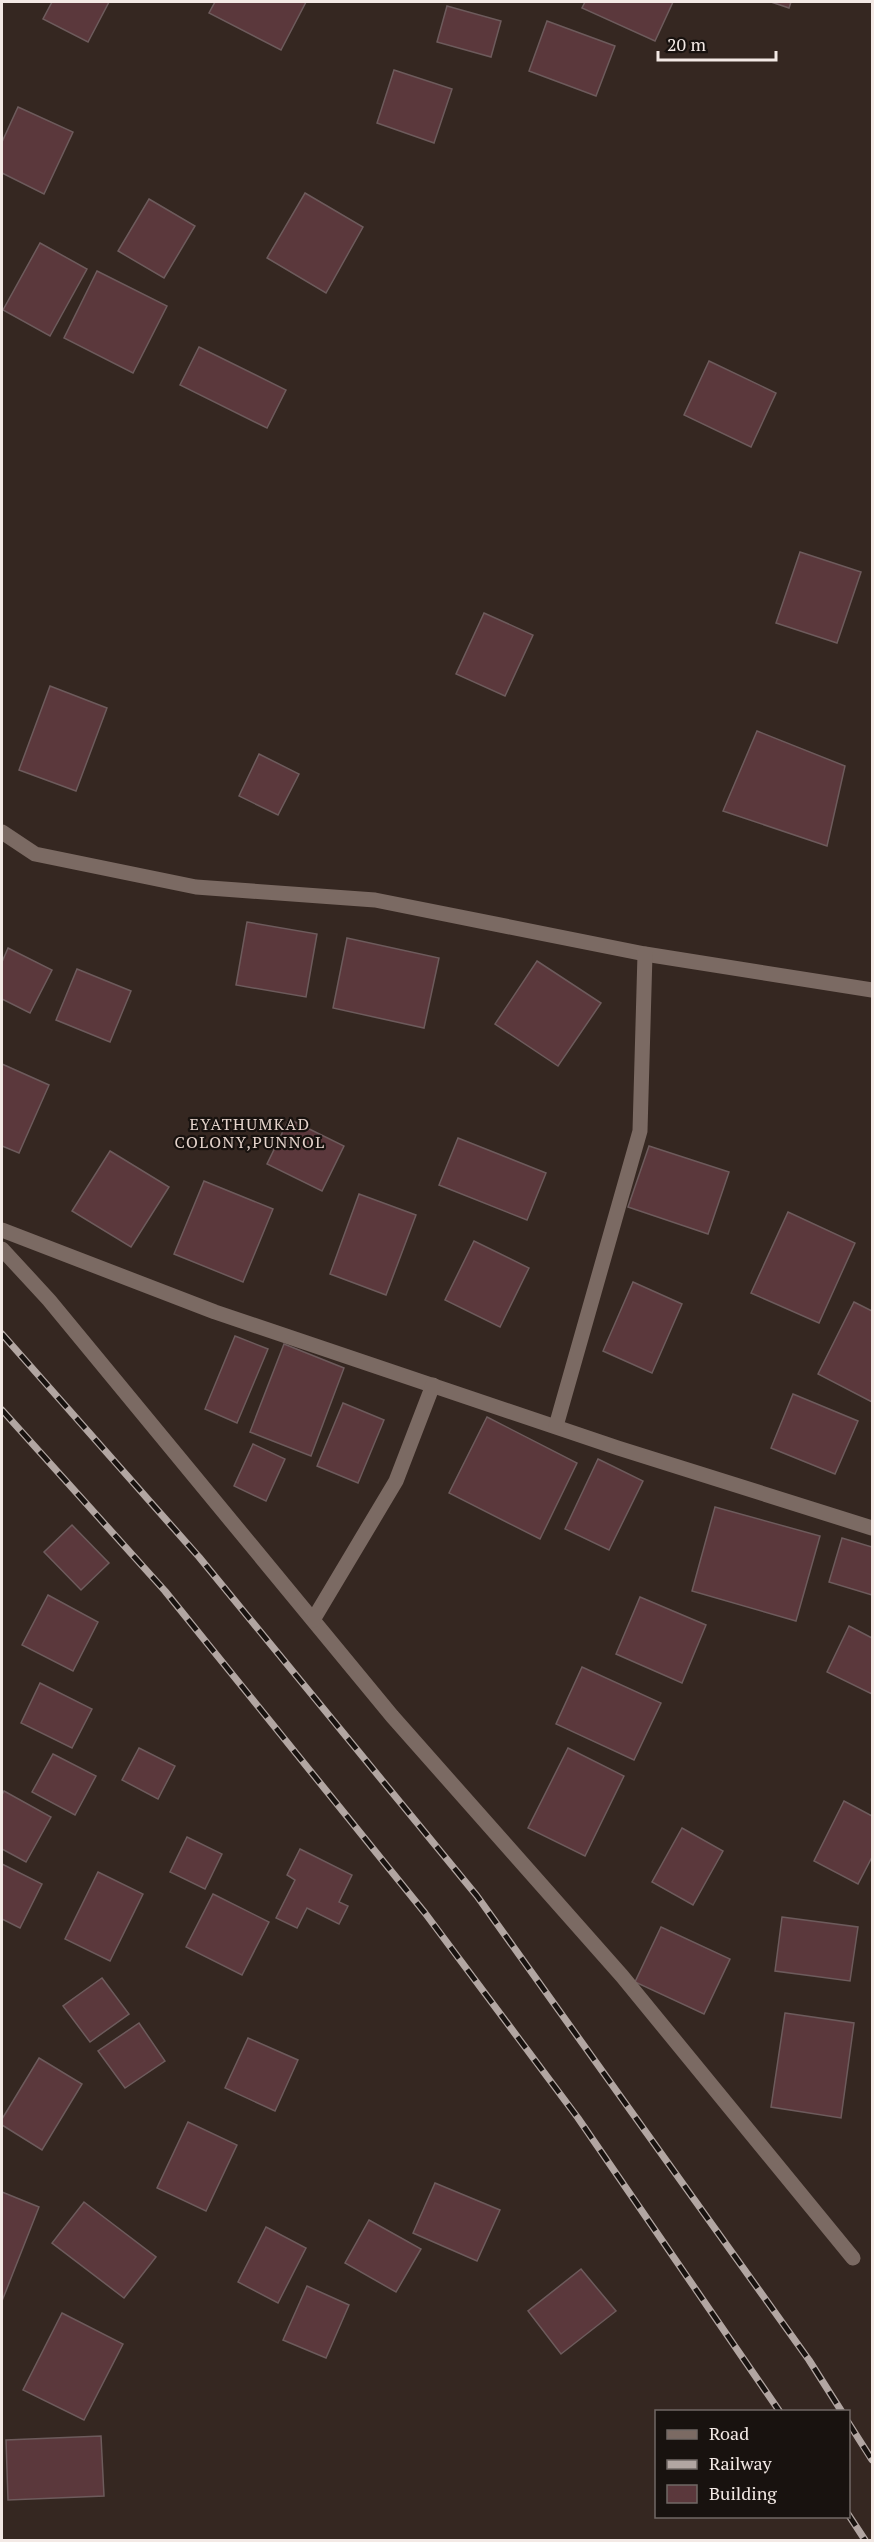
<svg xmlns="http://www.w3.org/2000/svg" width="874" height="2542" viewBox="0 0 874 2542" font-family="'PT Serif',serif">
	<rect width="100%" height="100%" fill="#352721"/>
	<g fill="#5b383c" stroke="#6d5b5c" stroke-width="1.5">
		<polygon points="52,2 109,2 88,42 43,19"/>
		<polygon points="215,2 306,2 281,50 209,13"/>
		<polygon points="585,2 673,2 655,41 582,8"/>
		<polygon points="771,2 791,2 789,8"/>
		<polygon points="447,6 501,21 491,57 437,42"/>
		<polygon points="547,21 615,46 596,96 529,71"/>
		<polygon points="394,70 452,89 434,143 377,123"/>
		<polygon points="18,107 73,132 44,194 2,173 2,142"/>
		<polygon points="305,193 363,227 326,293 267,258"/>
		<polygon points="149,199 195,226 164,278 118,251"/>
		<polygon points="40,243 87,269 50,336 3,310"/>
		<polygon points="97,271 167,306 133,373 64,338"/>
		<polygon points="199,347 286,390 267,428 180,385"/>
		<polygon points="709,361 776,393 751,447 684,415"/>
		<polygon points="800,552 861,572 837,643 776,623"/>
		<polygon points="484,613 533,635 505,696 456,674"/>
		<polygon points="50,686 107,708 76,791 19,770"/>
		<polygon points="757,731 845,766 827,846 723,811"/>
		<polygon points="259,754 299,774 278,815 239,796"/>
		<polygon points="247,922 317,934 306,997 236,985"/>
		<polygon points="347,938 439,958 424,1028 333,1008"/>
		<polygon points="8,948 52,970 30,1013 2,999 2,962"/>
		<polygon points="537,961 601,1003 558,1066 495,1024"/>
		<polygon points="77,969 131,991 110,1042 56,1020"/>
		<polygon points="2,1064 49,1085 19,1153 2,1146"/>
		<polygon points="289,1119 344,1146 322,1191 267,1164"/>
		<polygon points="458,1138 546,1173 527,1220 439,1185"/>
		<polygon points="649,1146 729,1172 708,1234 628,1207"/>
		<polygon points="110,1151 169,1187 131,1247 72,1211"/>
		<polygon points="204,1181 273,1209 243,1282 174,1254"/>
		<polygon points="359,1194 416,1215 386,1295 330,1274"/>
		<polygon points="788,1212 855,1243 819,1323 751,1293"/>
		<polygon points="474,1241 529,1268 500,1327 445,1300"/>
		<polygon points="633,1282 682,1304 652,1373 603,1351"/>
		<polygon points="854,1302 872,1311 872,1402 818,1374"/>
		<polygon points="235,1336 268,1349 237,1423 205,1409"/>
		<polygon points="284,1344 344,1368 311,1456 250,1432"/>
		<polygon points="793,1394 858,1421 835,1474 771,1448"/>
		<polygon points="343,1403 384,1420 358,1483 317,1466"/>
		<polygon points="487,1417 577,1463 540,1539 449,1493"/>
		<polygon points="253,1444 285,1459 266,1501 234,1486"/>
		<polygon points="598,1459 643,1481 609,1550 565,1529"/>
		<polygon points="715,1507 820,1536 796,1621 692,1591"/>
		<polygon points="72,1525 109,1563 81,1590 44,1552"/>
		<polygon points="842,1538 872,1547 872,1595 829,1582"/>
		<polygon points="48,1595 98,1622 73,1671 22,1645"/>
		<polygon points="640,1597 706,1625 682,1683 616,1654"/>
		<polygon points="849,1626 872,1638 872,1694 827,1672"/>
		<polygon points="582,1667 661,1703 634,1760 556,1724"/>
		<polygon points="40,1683 92,1709 72,1748 21,1723"/>
		<polygon points="139,1748 175,1766 158,1799 122,1780"/>
		<polygon points="568,1748 624,1776 585,1856 528,1828"/>
		<polygon points="53,1754 96,1776 75,1815 32,1792"/>
		<polygon points="4,1791 51,1817 26,1862 2,1849 2,1795"/>
		<polygon points="844,1801 872,1816 872,1857 858,1884 814,1861"/>
		<polygon points="682,1828 723,1851 693,1905 652,1882"/>
		<polygon points="187,1837 222,1854 205,1889 170,1872"/>
		<polygon points="300,1849 352,1875 339,1902 348,1906 339,1924 307,1908 297,1928 276,1918 295,1880 287,1875"/>
		<polygon points="2,1864 42,1884 20,1928 2,1919"/>
		<polygon points="98,1872 143,1894 110,1961 65,1939"/>
		<polygon points="213,1894 269,1922 242,1975 186,1947"/>
		<polygon points="782,1917 858,1927 850,1981 775,1971"/>
		<polygon points="661,1927 730,1959 704,2014 635,1982"/>
		<polygon points="102,1978 129,2014 90,2042 63,2006"/>
		<polygon points="785,2013 854,2023 841,2118 771,2107"/>
		<polygon points="139,2023 165,2061 125,2088 98,2051"/>
		<polygon points="248,2038 298,2060 275,2111 225,2088"/>
		<polygon points="39,2058 82,2084 42,2150 2,2125 2,2119"/>
		<polygon points="188,2122 237,2145 206,2211 157,2188"/>
		<polygon points="435,2183 500,2210 477,2261 413,2233"/>
		<polygon points="2,2192 39,2207 2,2301"/>
		<polygon points="84,2202 156,2257 124,2298 52,2243"/>
		<polygon points="369,2220 421,2249 396,2292 345,2263"/>
		<polygon points="266,2227 306,2248 278,2303 238,2282"/>
		<polygon points="581,2269 616,2311 561,2354 528,2311"/>
		<polygon points="307,2286 349,2305 326,2358 283,2340"/>
		<polygon points="62,2313 123,2344 84,2420 23,2390"/>
		<polygon points="101,2436 104,2496 8,2500 6,2440"/>
	</g>
	<g fill="none" stroke-linecap="round" stroke-linejoin="round">
		<g stroke="#7b6a63" stroke-width="15">
			<polyline points="2,832 35,854 196,887 375,900 645,954 872,990"/>
			<polyline points="2,1230 215,1312 618,1448 872,1528"/>
			<polyline points="2,1249 49,1300 392,1716 622,1976 853,2258"/>
			<polyline points="556,1426 640,1131 645,954"/>
			<polyline points="313,1620 396,1481 433,1385"/>
		</g>
		<g stroke="#b2a6a2" stroke-width="7">
			<g id="rail">
				<polyline points="2,1334 199,1557 477,1896 809,2360 842,2412"/>
				<polyline points="2,1410 165,1591 425,1913 578,2118 780,2412"/>
				<polyline points="848,2422 872,2460"/>
				<polyline points="848,2514 865,2540"/>
			</g>
		</g>
		<use href="#rail" stroke="#18120f" stroke-width="4.5" stroke-dasharray="14" stroke-linecap="butt"/>
	</g>
	<g text-anchor="middle" dominant-baseline="central" stroke-width="4.5" stroke-linejoin="round" paint-order="stroke">
		<g font-size="16" letter-spacing="1.5" fill="#e6d4cc" stroke="#18120f">
			<text x="250" y="1124">EYATHUMKAD<tspan x="250" dy="18">COLONY,PUNNOL</tspan></text>
		</g>
	</g>
	<rect width="874" height="2542" fill="none" stroke="#f3e9e5" stroke-width="6"/>
	<rect x="655" y="2410" width="195" height="108" fill="#18120f" stroke="#706865" stroke-width="1.5"/>
	<rect x="667" y="2430" width="30" height="9" fill="#7b6a63" stroke="#706865" stroke-width="1.5"/>
	<text x="709" y="2440" font-size="18" fill="#f3e9e5">Road</text>
	<rect x="667" y="2460" width="30" height="9" fill="#b2a6a2" stroke="#706865" stroke-width="1.5"/>
	<text x="709" y="2470" font-size="18" fill="#f3e9e5">Railway</text>
	<rect x="667" y="2485" width="30" height="18" fill="#5b383c" stroke="#706865" stroke-width="1.5"/>
	<text x="709" y="2500" font-size="18" fill="#f3e9e5">Building</text>
	<path d="M658 51v9h118v-9" fill="none" stroke="#f3e9e5" stroke-width="3"/>
	<text x="667" y="51" font-size="18" fill="#f3e9e5" stroke="#18120f" stroke-width="4.5" paint-order="stroke">20 m</text>
</svg>
